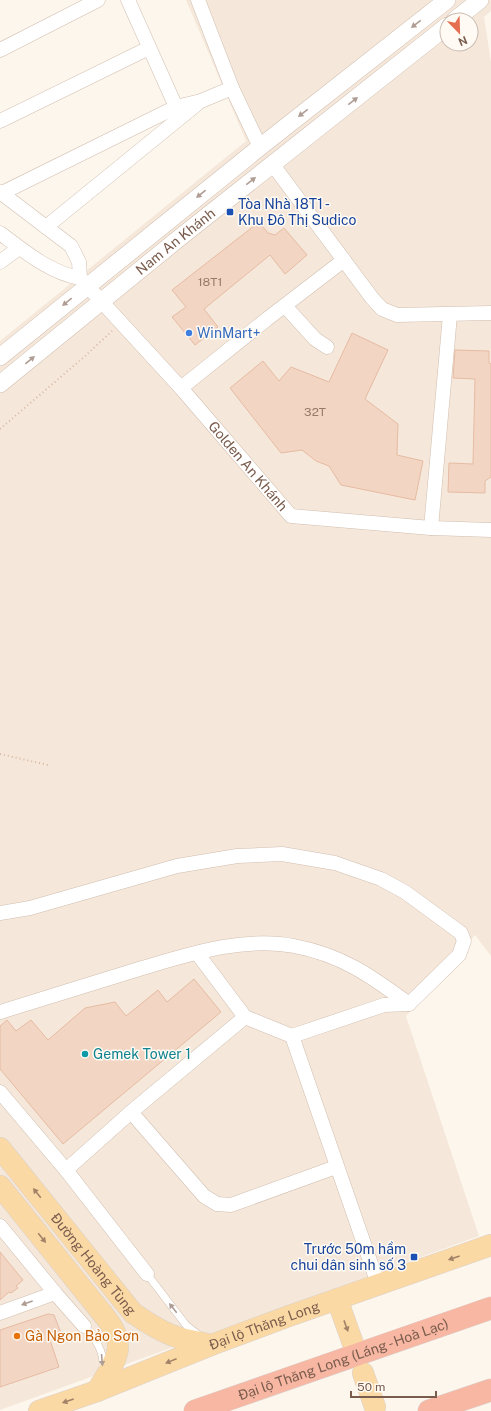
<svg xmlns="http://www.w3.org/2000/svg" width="491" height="1411" viewBox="0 0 491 1411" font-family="'Public Sans',sans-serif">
	<rect width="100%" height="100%" fill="#fdf6ec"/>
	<path fill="#f5e8da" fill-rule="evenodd" d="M186,0H491V11L484,17L491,62V956L475,935L406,1016L479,1236L0,1410V341L246,141ZM447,20H471V44H447Z"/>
	<g fill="#f3d5c3" stroke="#e6bba3">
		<polygon points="259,222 268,233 275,235 284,228 307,255 285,274 270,255 204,309 218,327 195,345 172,317 186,307 172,290"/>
		<polygon points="352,333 388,350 365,399 398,424 397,455 423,461 415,500 341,485 329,466 316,461 302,450 281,453 230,388 263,361 279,381 291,367 329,382"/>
		<polygon points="455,350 489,351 489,363 491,364 491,477 485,481 485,493 448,492 449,463 473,464 475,379 453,378"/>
		<polygon points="194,979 221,1012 63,1144 0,1069 0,1026 7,1020 16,1031 31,1020 48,1040 85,1008 115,1002 126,1016 158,990 167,1002"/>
		<polygon points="0,1252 23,1280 16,1286 18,1288 11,1293 9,1292 0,1300"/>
		<polygon points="48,1314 54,1315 61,1333 49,1337 59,1367 0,1387 0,1330"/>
	</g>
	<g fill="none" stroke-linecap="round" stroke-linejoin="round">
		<g stroke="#d1beb0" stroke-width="8">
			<g id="service">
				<polyline points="147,1274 186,1325 200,1336"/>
				<path d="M84,1326C95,1339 104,1350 103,1367"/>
			</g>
		</g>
		<g stroke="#d1beb0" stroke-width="15">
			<g id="minor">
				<polyline points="128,0 176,107"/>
				<polyline points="198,0 232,88 260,147"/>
				<polyline points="0,50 98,0"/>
				<polyline points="0,121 149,48"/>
				<polyline points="273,165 372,298 382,309 397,315 491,313"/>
				<polyline points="0,192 71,246 79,262 80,278"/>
				<polyline points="2,193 176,107 201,101 232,88"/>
				<polyline points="46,227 197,104"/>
				<path id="s1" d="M0,233C24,251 50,273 80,278L181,388L291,516L431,528L491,530"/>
				<polyline points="0,262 19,248"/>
				<polyline points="285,306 315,339 327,347"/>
				<polyline points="181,388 267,319 344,260"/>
				<polyline points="431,528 450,315"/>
				<polyline points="0,913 30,908 177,866 237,856 282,854 335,863 381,879 405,892 461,933 464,941 459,955 409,1004 384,1005 292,1036"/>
				<polyline points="197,953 245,1017 292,1036 378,1284"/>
				<path d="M0,1012C46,998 93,983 139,969C187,955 243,936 294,946C342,955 371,976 409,1004"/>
				<polyline points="0,1092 66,1170 147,1274"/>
				<polyline points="131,1112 204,1196 217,1204 231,1205 336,1167"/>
				<polyline points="66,1170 131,1112 245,1017"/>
				<polyline points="0,1226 55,1293 84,1326"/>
				<polyline points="0,1313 55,1293"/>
			</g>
		</g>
		<g stroke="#d1beb0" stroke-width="18">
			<g id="tertiary">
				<polyline points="455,20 480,0"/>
				<polyline points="0,357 260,147 447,0"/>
				<path id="s2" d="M0,384L178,239L447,26"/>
			</g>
		</g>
		<g stroke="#dad1cd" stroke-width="22">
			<g id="primary">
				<path id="s3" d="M0,1148L133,1313C148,1323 163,1333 180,1338C190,1341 201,1342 211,1345"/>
				<path d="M0,1186L106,1318C130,1348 113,1363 97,1391"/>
				<polyline points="337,1299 356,1352"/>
				<polyline points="363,1373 375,1407"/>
				<path id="s4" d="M39,1411L97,1391L211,1345L289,1316L491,1245"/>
			</g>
		</g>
		<g stroke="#dad1cd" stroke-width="23">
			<g id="motorway">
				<path id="s5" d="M195,1411L491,1308"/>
				<polyline points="429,1411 491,1390"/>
			</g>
		</g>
		<g stroke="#d9b8a5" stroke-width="2" stroke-dasharray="1 3" stroke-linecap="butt">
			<polyline points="0,429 84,357 112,331"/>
			<polyline points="0,754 48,765"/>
		</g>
		<use href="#service" stroke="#fff" stroke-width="7"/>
		<use href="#minor" stroke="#fff" stroke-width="14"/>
		<use href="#tertiary" stroke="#fff" stroke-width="17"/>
		<use href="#primary" stroke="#fbd9a5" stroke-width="21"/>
		<use href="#motorway" stroke="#f7b7a3" stroke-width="22"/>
	</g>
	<defs><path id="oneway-solid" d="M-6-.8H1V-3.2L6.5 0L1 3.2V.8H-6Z"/></defs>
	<g fill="#af9d94">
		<use href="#oneway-solid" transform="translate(416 24) rotate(142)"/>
		<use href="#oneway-solid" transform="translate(353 101) rotate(-38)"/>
		<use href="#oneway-solid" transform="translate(303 113) rotate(142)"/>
		<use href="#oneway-solid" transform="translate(251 181) rotate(-38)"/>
		<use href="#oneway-solid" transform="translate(201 194) rotate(141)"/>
		<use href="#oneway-solid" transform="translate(67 302) rotate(141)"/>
		<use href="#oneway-solid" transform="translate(30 360) rotate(-39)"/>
		<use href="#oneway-solid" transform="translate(27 1303) rotate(160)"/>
		<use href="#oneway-solid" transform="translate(173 1308) rotate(-128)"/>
		<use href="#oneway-solid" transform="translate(102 1360) rotate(85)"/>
	</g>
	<g fill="#a18267">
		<use href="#oneway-solid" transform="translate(37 1193) rotate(-129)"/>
		<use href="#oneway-solid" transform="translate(42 1238) rotate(51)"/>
		<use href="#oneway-solid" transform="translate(454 1258) rotate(161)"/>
		<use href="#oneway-solid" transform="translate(346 1326) rotate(70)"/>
		<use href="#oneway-solid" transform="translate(171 1361) rotate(158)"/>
		<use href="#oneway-solid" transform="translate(68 1401) rotate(161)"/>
	</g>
	<g fill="#1a4fb4" stroke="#fffaf3" stroke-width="1.5">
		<rect x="226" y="208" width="8" height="8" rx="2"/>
		<rect x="410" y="1253" width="8" height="8" rx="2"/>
	</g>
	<circle fill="#3f7fe0" stroke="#fffaf3" stroke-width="1.5" cx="189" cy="333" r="4"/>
	<circle fill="#0f9aa8" stroke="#fffaf3" stroke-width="1.5" cx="85" cy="1054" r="4"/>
	<circle fill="#e8710a" stroke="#fffaf3" stroke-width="1.5" cx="17" cy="1336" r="4"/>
	<g text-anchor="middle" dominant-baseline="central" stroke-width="3" stroke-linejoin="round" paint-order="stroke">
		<g font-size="12" fill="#987a6a">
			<text x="210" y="282">18T1</text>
			<text x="315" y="412">32T</text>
		</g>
		<g font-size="14" fill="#164399" stroke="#fffaf3" text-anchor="start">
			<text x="238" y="204">Tòa Nhà 18T1 -<tspan x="238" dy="16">Khu Đô Thị Sudico</tspan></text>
			<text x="406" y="1249" text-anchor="end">Trước 50m hầm<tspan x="406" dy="16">chui dân sinh số 3</tspan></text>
		</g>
		<g font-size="14" fill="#7a5c4d" stroke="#fffaf3">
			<text stroke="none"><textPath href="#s2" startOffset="226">Nam An Khánh</textPath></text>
			<text stroke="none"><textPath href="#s1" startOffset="345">Golden An Khánh</textPath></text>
			<text stroke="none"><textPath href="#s3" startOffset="149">Đường Hoàng Tùng</textPath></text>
			<text stroke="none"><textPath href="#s4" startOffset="241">Đại lộ Thăng Long</textPath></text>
			<text stroke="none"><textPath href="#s5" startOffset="157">Đại lộ Thăng Long (Láng - Hoà Lạc)</textPath></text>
		</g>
		<g font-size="14" fill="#366cbe" stroke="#fffaf3" text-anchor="start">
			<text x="197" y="333">WinMart+</text>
		</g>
		<g font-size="14" fill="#0d838f" stroke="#fffaf3" text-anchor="start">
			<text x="93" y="1054">Gemek Tower 1</text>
		</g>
		<g font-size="14" fill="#c56008" stroke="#fffaf3" text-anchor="start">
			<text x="25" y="1336">Gà Ngon Bảo Sơn</text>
		</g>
	</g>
	<g transform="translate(459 32) rotate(157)"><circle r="19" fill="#fffaf3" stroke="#cabbb1"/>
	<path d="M0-3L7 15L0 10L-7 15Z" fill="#e76f51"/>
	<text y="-6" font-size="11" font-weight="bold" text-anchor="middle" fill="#7a5c4d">N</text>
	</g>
	<path d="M351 1391v6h85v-6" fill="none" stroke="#7a5c4d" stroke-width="2"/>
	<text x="357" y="1391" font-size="12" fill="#7a5c4d" stroke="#fffaf3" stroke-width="3" paint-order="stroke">50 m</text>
</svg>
